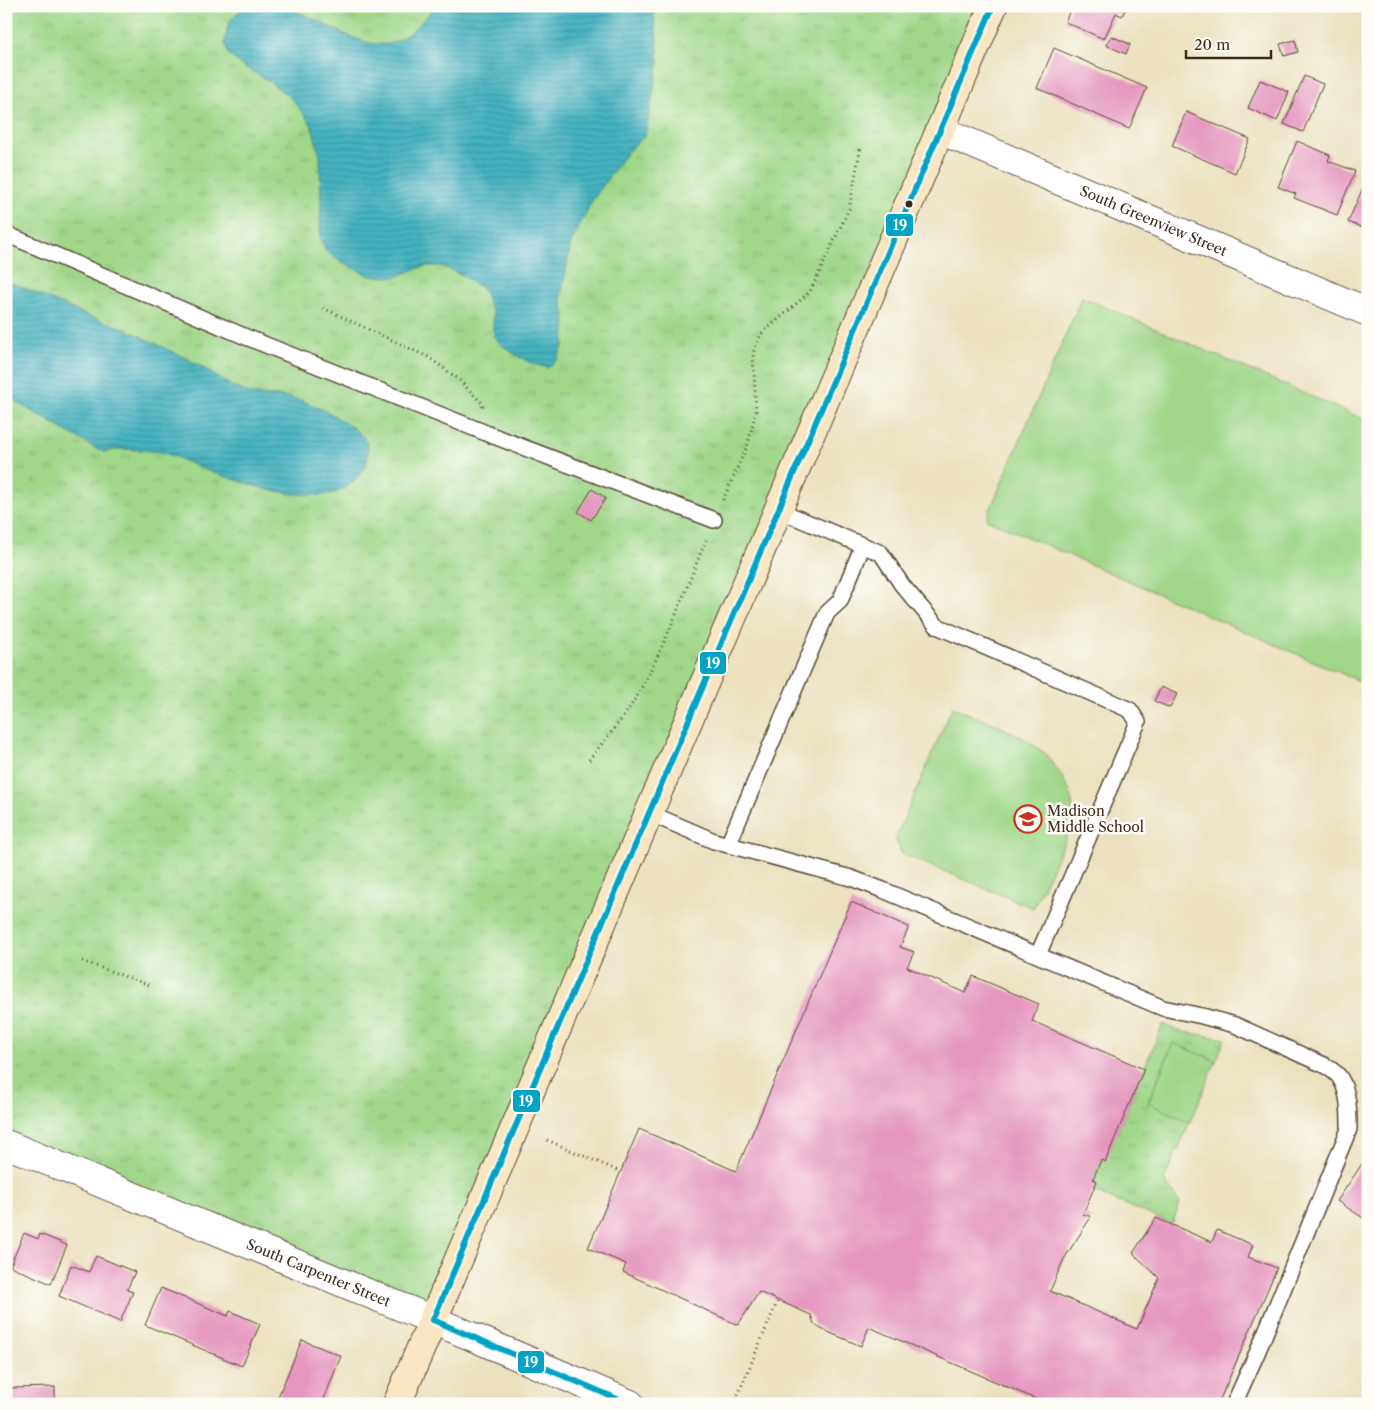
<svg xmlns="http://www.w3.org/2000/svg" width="1374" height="1410" viewBox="0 0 1374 1410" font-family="'Libre Caslon Text',serif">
	<defs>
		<pattern id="grass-tufts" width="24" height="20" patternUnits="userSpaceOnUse" patternTransform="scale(1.25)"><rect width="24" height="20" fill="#a0d789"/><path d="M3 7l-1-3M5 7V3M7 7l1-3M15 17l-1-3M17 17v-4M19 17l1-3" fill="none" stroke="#8bb976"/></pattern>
		<pattern id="water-rules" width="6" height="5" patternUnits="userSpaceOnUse" patternTransform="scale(1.25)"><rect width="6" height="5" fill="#44b2c0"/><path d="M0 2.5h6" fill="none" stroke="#3a919b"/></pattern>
	</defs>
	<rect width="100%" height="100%" fill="#fdfcf7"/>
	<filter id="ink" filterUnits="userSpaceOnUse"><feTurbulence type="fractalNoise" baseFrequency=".02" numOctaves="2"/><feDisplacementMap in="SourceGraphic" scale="10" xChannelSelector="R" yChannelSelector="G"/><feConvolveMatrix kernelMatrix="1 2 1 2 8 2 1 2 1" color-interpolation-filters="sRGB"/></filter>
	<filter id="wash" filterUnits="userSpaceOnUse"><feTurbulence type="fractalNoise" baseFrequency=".0096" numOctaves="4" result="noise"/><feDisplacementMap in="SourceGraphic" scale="20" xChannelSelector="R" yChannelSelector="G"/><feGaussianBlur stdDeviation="1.12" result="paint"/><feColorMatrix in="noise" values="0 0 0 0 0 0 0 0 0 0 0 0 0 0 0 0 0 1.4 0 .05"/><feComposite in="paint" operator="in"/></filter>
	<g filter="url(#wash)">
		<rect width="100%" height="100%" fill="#ebe1bf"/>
		<g fill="url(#grass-tufts)" stroke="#6e8054">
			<polygon points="6,6 994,6 433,1320 6,1144"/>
			<polygon points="1163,1024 1179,1031 1225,1039 1216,1061 1173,1043 1148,1102 1190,1122 1164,1180 1180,1203 1172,1224 1092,1191 1093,1179 1101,1160 1105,1161"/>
		</g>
		<g fill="#a0d789" stroke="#6e8054">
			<polygon points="1082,297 1368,421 1368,685 986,519"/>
			<polygon points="952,707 999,726 1022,737 1046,754 1061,775 1069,790 1073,808 1065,841 1033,908 900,853 901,852 896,840 895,840"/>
			<polygon points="1173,1043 1216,1061 1190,1122 1148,1103"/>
		</g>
		<g fill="url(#water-rules)" stroke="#406e6f">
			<path d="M248,6C259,6 272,4 283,7C312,14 361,49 387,44C407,40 423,21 435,6H653L659,61L645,136L627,152L592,201L571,243L561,296L566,322L564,344L557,360L548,368L531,363L516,355L502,345L494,337L493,329V313L483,289L462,275L441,266H426L415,269L396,277L369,276L339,260L326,251L320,236L321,209L320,156L311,124L292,99L266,79L244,67L228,54L225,43L227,29L231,20L241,9Z"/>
			<polygon points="6,282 20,286 88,316 124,328 192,361 230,385 248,393 262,396 281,396 301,400 328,412 355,429 366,440 368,451 366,466 359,476 348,486 335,493 320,495 296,494 268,490 208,471 176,457 161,452 140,450 119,449 105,452 95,448 6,396"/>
		</g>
		<g id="blocks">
			<g fill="#e595be">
				<polygon points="1072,6 1127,6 1122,16 1116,13 1104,39 1065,22"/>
				<polygon points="1111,36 1130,44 1126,54 1106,45"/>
				<polygon points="1295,40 1298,52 1284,56 1280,44"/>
				<polygon points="1054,48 1147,88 1129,129 1037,88"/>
				<polygon points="1304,76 1323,84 1303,132 1284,124"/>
				<polygon points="1260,80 1289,92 1277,121 1248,108"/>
				<polygon points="1186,112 1250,139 1235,173 1172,146"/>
				<polygon points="1297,141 1330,155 1328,161 1355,171 1337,215 1294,198 1296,194 1278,187"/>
				<polygon points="1368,176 1368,230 1348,222"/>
				<polygon points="592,489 606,498 591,520 578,512"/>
				<polygon points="1161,687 1177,694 1170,708 1154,701"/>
				<polygon points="851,902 909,927 900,947 914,952 907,967 965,993 973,976 1039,1004 1032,1021 1144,1069 1105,1162 1101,1160 1093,1179 1097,1181 1083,1214 1091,1217 1064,1259 1050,1291 1137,1329 1159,1278 1133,1253 1156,1218 1212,1242 1217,1230 1253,1245 1248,1257 1277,1268 1218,1404 1047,1404 869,1327 861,1346 821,1329 814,1324 811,1315 759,1292 738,1325 623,1272 626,1264 588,1248 639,1129 736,1171"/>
				<polygon points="1368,1155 1368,1221 1337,1201"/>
				<polygon points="24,1233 38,1239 40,1234 67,1245 51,1284 10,1266"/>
				<polygon points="96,1256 135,1272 127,1290 133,1292 120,1322 59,1296 71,1265 89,1272"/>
				<polygon points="161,1288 228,1316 230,1311 260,1324 242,1366 145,1325"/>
				<polygon points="302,1340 341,1356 322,1404 275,1404"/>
				<polygon points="55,1387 55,1404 10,1404 10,1388"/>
			</g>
		</g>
	</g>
	<g filter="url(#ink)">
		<use href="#blocks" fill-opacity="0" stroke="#554536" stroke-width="1"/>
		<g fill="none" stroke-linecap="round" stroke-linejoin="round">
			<g stroke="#554536" stroke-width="18">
				<g id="service">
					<polyline points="6,234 246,337 491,435 714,520"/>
					<polyline points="778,510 881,553 902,585 937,626 1130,710 1138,722 1038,955"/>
					<path d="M649,813L714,841L851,878L883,890L1163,1008L1202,1016L1235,1025L1324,1065C1330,1069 1336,1072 1340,1078C1349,1092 1349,1112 1349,1129L1257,1353L1234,1404"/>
					<polyline points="728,845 827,613 840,601 863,545"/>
				</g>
			</g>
			<g stroke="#554536" stroke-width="30">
				<g id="minor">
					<path id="s1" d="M940,130L1368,312"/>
					<path id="s2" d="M6,1144L433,1320"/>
				</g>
			</g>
			<g stroke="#554536" stroke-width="30">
				<polyline id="tertiary" points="433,1320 630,1404"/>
			</g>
			<g stroke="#554536" stroke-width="30">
				<polyline id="secondary" points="397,1404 993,6"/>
			</g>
			<g stroke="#554536" stroke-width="3" stroke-dasharray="1 4" stroke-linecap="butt">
				<polyline points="323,308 428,357 457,378 482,403 483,408"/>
				<polyline points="723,500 748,444 756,411 753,353 761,334 810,292 849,209 861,146"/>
				<path d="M589,760C606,738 626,716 639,692C666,644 685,591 706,540"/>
				<polyline points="82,961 152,986"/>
				<polyline points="547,1140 621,1172"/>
				<polyline points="734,1404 778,1300"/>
			</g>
			<use href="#service" stroke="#fff" stroke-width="15"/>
			<use href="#minor" stroke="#fff" stroke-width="28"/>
			<use href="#tertiary" stroke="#fff" stroke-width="28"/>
			<use href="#secondary" stroke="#f9e7c3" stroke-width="28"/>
			<g stroke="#fdfcf7" stroke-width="10">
				<g id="bus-1">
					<polyline points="433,1320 993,6"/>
					<polyline points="433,1320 629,1404"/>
				</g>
			</g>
			<use href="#bus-1" stroke="#03a3c5" stroke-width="6"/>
		</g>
	</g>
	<defs>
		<g id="school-ring" transform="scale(1.4375)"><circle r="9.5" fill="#fdfcf7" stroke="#c8321e" stroke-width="1.5"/><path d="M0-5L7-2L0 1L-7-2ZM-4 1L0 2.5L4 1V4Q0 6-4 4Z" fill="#c8321e"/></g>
	</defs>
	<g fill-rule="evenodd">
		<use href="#school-ring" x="1028" y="819"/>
	</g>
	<circle fill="#3b2a1e" stroke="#fdfcf7" stroke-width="2" cx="909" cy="204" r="4.5"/>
	<g text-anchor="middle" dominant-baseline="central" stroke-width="5" stroke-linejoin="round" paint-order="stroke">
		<g font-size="14" fill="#3b2a1e" stroke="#fdfcf7">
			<text stroke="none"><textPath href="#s1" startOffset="232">South Greenview Street</textPath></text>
			<text stroke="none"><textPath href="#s2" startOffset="338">South Carpenter Street</textPath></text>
		</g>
		<g font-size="14" fill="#3b2a1e" stroke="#fdfcf7" text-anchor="start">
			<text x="1047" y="811">Madison<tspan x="1047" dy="16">Middle School</tspan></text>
		</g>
	</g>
	<g stroke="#fdfcf7" stroke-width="2">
		<rect x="885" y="213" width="29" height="24" rx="5" fill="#03a3c5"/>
		<rect x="699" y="651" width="28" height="24" rx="5" fill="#03a3c5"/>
		<rect x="512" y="1089" width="29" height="24" rx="5" fill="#03a3c5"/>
		<rect x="517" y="1350" width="28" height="24" rx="5" fill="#03a3c5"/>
	</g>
	<g font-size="14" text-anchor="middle" font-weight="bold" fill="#fff">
		<text x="900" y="230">19</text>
		<text x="713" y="668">19</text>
		<text x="526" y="1106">19</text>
		<text x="531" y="1367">19</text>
	</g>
	<rect width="1374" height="1410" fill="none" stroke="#fdfcf7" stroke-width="25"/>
	<path d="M1186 50v8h85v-8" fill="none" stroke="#3b2a1e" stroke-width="2.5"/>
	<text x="1194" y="50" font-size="15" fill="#3b2a1e" stroke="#fdfcf7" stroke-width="4" paint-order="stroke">20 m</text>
</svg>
